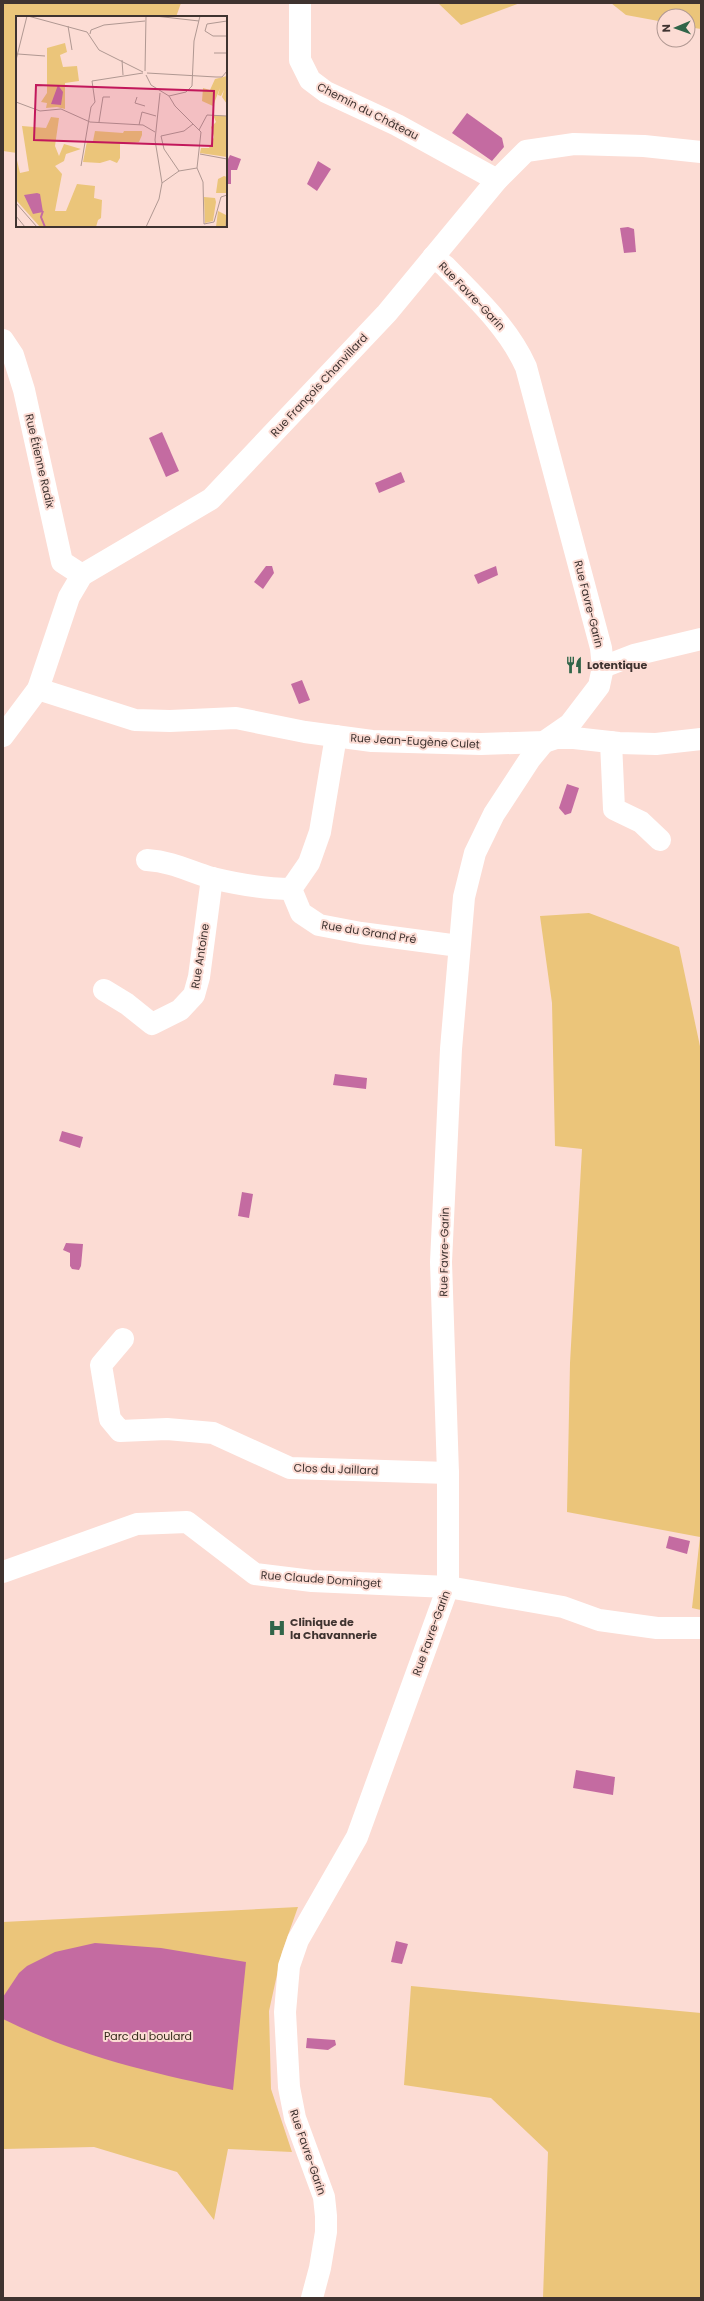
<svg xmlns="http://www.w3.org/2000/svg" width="704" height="2301" viewBox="0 0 704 2301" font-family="Poppins,sans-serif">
	<rect width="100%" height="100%" fill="#fcdcd4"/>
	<g fill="#ebc57a">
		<polygon points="3,3 181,3 176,17 17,17 17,153 3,151"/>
		<polygon points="438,3 520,3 461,25"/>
		<polygon points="611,3 701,3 701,29 688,27 688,16 664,16 664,22 626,15"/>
		<polygon points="589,913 679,947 701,1051 701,1610 692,1608 700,1537 567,1512 570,1363 582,1149 555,1146 552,1003 540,916"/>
		<polygon points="298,1907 282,1952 269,2011 271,2089 292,2152 228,2149 214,2220 177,2172 94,2147 3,2149 3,1922"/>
		<polygon points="411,1986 701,2013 701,2298 543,2298 548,2152 491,2098 404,2085"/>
	</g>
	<g fill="#c46ba1">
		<polygon points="467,113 502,138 504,147 492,161 452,133"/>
		<polygon points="230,155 241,159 237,170 231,170 231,184 226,184 226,159 228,159"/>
		<polygon points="318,161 331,169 317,191 307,184"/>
		<polygon points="628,227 634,229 636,252 624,253 620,228"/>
		<polygon points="162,432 179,471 166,477 149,438"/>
		<polygon points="401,472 405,482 379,493 375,483"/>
		<polygon points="266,566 272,566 274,573 263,589 254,582"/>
		<polygon points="496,566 498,575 478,584 474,575"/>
		<polygon points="302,680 310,700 299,704 291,684"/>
		<polygon points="567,784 579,788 571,813 565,815 559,808"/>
		<polygon points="335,1074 367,1078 366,1089 333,1085"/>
		<polygon points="62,1131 83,1137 80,1148 59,1141"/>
		<polygon points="242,1192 253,1194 249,1218 238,1216"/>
		<polygon points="66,1243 83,1244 81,1266 79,1270 72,1269 70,1266 70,1253 63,1250"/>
		<polygon points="669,1536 690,1541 687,1554 666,1548"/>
		<polygon points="576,1770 615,1777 613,1795 573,1788"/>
		<polygon points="396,1941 408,1944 402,1964 391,1962"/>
		<path d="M95,1943L161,1948L246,1962L233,2090C154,2074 75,2055 3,2019V1997L19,1973L27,1966L55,1952Z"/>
		<polygon points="307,2038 335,2040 336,2045 328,2050 306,2048"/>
	</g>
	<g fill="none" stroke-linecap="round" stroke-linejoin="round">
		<g stroke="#fff" stroke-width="22">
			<polyline points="300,3 300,60 310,80 326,92 397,125 497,180"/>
			<polyline points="3,340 13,355 24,390 62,562 82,575"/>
			<polyline points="603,667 634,655 701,639"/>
			<polyline points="38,689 135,720 170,721 236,718 305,732 372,741 481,744 544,742 556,738 574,738 619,743 656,744 701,739"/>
			<polyline points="3,736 38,689 69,597 82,575 211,499 387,313 497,180 526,151 574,144 644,146 701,152"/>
			<polyline points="336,736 320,832 309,863 291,889 301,913 319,925 361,933 459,946"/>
			<polyline points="611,742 614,809 641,822 660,840"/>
			<path d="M147,860C174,862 188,871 212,878C237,884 265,889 291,889"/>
			<polyline points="104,990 127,1004 152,1024 180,1010 194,995 199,977 212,878"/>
			<polyline points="123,1339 101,1365 110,1419 120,1431 167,1429 213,1433 290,1468 448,1473"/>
			<polyline points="3,1572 137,1524 187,1522 255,1574 312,1581 448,1587 563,1607 599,1620 657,1628 701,1628"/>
			<path d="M312,2298L320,2268L326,2232V2216L324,2197L295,2118L289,2087L285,2012L289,1966L298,1940L357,1837L448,1587V1473L441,1262L451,1049L464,897L475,853L494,814L530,759L544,742L570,724L599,686L603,667L601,648L526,367C508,327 475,297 445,266L433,257"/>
		</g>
	</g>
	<defs>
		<g id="restaurant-bare" transform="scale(1.38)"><path d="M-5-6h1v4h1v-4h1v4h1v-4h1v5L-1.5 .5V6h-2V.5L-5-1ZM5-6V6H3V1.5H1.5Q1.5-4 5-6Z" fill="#316549" stroke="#fcdcd4" stroke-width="2.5" paint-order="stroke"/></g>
		<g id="hospital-bare" transform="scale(1.38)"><path d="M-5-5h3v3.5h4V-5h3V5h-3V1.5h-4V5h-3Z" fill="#316549" stroke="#fcdcd4" stroke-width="2.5" paint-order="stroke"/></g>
	</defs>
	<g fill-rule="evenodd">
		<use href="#restaurant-bare" x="574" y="665"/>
		<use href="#hospital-bare" x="277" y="1628"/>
	</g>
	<g text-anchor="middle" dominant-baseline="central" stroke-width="4" stroke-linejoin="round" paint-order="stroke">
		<g font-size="11" fill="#3f3330" stroke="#fcdcd4">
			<text transform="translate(368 111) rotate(27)">Chemin du Château</text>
			<text transform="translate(472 296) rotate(46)">Rue Favre-Garin</text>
			<text transform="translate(319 385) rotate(-47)">Rue François Chanvillard</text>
			<text transform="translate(40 461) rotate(77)">Rue Étienne Radix</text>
			<text transform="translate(589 604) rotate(76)">Rue Favre-Garin</text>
			<text transform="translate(415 741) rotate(3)">Rue Jean-Eugène Culet</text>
			<text transform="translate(369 932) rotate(9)">Rue du Grand Pré</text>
			<text transform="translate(200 956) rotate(-81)">Rue Antoine</text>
			<text transform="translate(444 1252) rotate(-89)">Rue Favre-Garin</text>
			<text transform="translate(336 1469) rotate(2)">Clos du Jaillard</text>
			<text transform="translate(321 1579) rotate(4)">Rue Claude Dominget</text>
			<text transform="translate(431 1633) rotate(-70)">Rue Favre-Garin</text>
			<text transform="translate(308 2152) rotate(71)">Rue Favre-Garin</text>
		</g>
		<g font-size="11" font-weight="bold" fill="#3f3330" stroke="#fcdcd4" text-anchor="start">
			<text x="587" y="665">Lotentique</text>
			<text x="290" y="1622">Clinique de<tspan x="290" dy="13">la Chavannerie</tspan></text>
		</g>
		<g font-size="11" fill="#332a19" stroke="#fcdcd4">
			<text x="148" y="2036">Parc du boulard</text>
		</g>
	</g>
	<g transform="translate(16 16)">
		<rect width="211" height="211" fill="#fcdcd4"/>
		<path d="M49,27L51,36L44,39L47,51L61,50L63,65L49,67V93L41,91L30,92L31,87L25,86L31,77V32ZM211,60V88L206,81L208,74L205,80L202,79L204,72L197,90L186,85L187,72L194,74L199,63ZM197,99L211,100V141L184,137L185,132H193L198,121L195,111L200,106ZM35,101L43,102L39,130L43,140L48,128L65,133L50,138L48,145L39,150L46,158L39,195H50L61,168L79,170L78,182L86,184L85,202L82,204L80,211H24L0,184V140L4,157L13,155L6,110L30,112ZM79,115L107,117L108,115H126V119L123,126L104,128V142L101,147L94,144L84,147L67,146L71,125H77ZM208,160L211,161V177H200L202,163ZM188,181L199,182L200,186L197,205L189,207ZM202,195L210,199L211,211H200Z" fill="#ebc57a"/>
		<path d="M42,69L47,76L45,89L35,88ZM21,177L24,178L27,196L17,198L8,179Z" fill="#c46ba1"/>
		<path fill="none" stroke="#c46ba1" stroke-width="2" d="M27,195L25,201L29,211"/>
		<path fill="none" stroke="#b09892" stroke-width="1" d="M12,0L71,16L83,34L127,56M139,0L183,5M211,5L191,8L189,15L197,20H211M52,10L56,34M74,18L75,14L88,9L129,5M198,37H211M2,38L29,40M0,44L11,0M106,44L107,59M129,55L130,0M131,57L200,61H206L211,55M130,59L135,69L153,80L159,90L185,116L181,152L187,166L188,208L198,206L205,181L211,179M153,80L170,76L176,70L178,25L184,0M121,81L119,87L129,90M0,86L24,95L45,93L74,106L127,109L139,116M83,106L87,81H94M123,109L126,96L140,100M183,114L191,99L211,100M184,138L211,143M65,150L75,91L79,86L76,65L127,57M163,155L148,133L145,120L168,115L177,108M163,155L181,152M146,167L163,155M0,187L21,211M0,200L9,211M130,211L143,183L146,167L139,124L144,77M210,211L211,192"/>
		<path fill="#c2185b" fill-opacity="0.15" stroke="#c2185b" stroke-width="2" d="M20,69L198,75L196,130L18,124Z"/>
		<rect width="211" height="211" fill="none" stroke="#3f3330" stroke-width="2"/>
	</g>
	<rect width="704" height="2301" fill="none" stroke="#3f3330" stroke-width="8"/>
	<g transform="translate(676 28) rotate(268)"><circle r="19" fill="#fcdcd4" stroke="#b09892"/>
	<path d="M0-3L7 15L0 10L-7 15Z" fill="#316549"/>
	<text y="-6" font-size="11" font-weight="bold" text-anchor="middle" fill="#3f3330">N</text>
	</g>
</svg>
